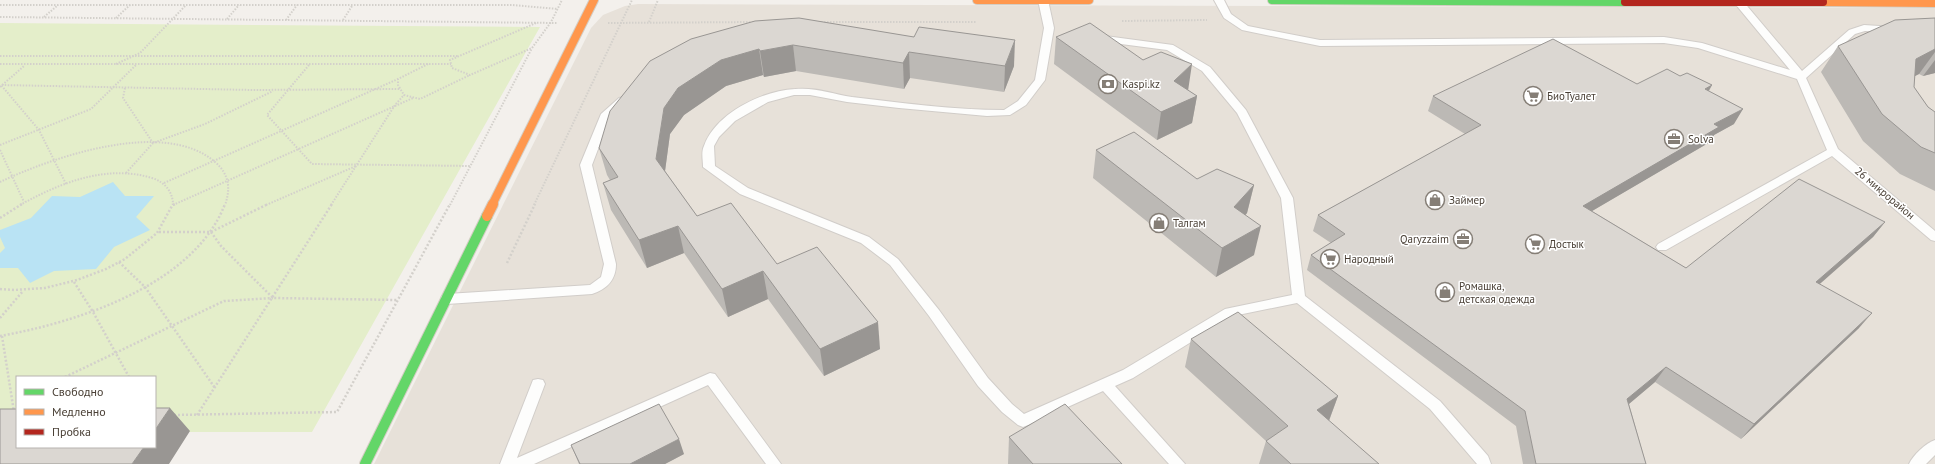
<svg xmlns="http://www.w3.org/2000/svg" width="1935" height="464" viewBox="0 0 1935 464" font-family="'PT Sans',sans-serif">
	<rect width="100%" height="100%" fill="#f3f0ec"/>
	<polygon fill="#e7e1d9" points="638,4 1935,8 1935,464 374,464 591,28 603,15 625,6"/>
	<polygon fill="#e4eeca" points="0,23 540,27 312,432 155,432 155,377 17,377 17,432 0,432"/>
	<polygon fill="#b9e3f4" points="113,182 125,196 154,196 136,217 150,230 114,247 96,269 54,271 30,283 18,268 0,268 0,253 5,248 0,237 0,230 31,218 52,196 80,197"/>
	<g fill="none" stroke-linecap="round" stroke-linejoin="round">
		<g stroke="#d1cdc9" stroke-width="2">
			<g id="lane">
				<path d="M1038,0H1048L1054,28L1045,80L1026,105L1010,115L987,116L899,108L847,102L810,95H794L768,102L735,121L719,137L714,146L715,166L748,188L869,237L898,259L939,310L988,378L1012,404L1024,414L1123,370L1225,309L1292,295L1281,198L1237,113L1202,71L1167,50L1098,41L1093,38L1098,35L1173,45L1210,67L1246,110L1293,198L1305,296L1440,401L1488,456L1491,464H1477L1430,409L1297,303L1233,316L1133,378L1115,386L1185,464H1169L1103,391L1028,425L1023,427L1018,425L1002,412L978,386L929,316L890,265L861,243L740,194L703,167C703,160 701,152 704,146C716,113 762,91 795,89C815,87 833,94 852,97C902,103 954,110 1004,110L1018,101L1035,80L1044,28Z"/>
				<polygon points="1214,0 1224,0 1231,14 1248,26 1320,40 1664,37 1702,43 1790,70 1732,0 1742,0 1802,71 1849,30 1864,25 1895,27 1897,29 1895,31 1892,32 1865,31 1855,34 1806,78 1838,149 1935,231 1935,241 1931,240 1832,156 1666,250 1658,250 1656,247 1658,244 1827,150 1797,79 1698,48 1664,43 1320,46 1242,30 1224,18"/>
				<path d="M623,97L628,100L611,115L592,165L616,264C616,280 607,289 592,294L447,304L442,302L441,299L442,296L447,294L590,285L601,277L604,264L580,165L601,114L619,98Z"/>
				<polygon points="710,373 715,374 781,464 766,464 708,385 534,464 500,464 533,380 538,379 543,380 545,384 517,458"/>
				<path d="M1935,440V455L1926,464H1909C1913,455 1926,443 1935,440Z"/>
			</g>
		</g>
		<g stroke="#d4cdc3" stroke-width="10">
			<polyline id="fast-far1" points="1272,0 1625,2"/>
		</g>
		<g stroke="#d4cdc3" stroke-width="12">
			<polyline id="fast" points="365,464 487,216"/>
		</g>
		<g stroke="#d4cdc3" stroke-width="10">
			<g id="slow-far1">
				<polyline points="977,0 1089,0"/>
				<polyline points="1823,2 1935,3"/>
				<polyline points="492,205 594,0"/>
			</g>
		</g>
		<g stroke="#d4cdc3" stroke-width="12">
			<polyline id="slow" points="487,216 493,204"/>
		</g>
		<g stroke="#d4cdc3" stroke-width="10">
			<polyline id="jam" points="1625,2 1823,2"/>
		</g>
		<g stroke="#d3d0cb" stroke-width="2" stroke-dasharray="1.5 1.5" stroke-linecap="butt">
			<polyline points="0,5 512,5 558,9"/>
			<polyline points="0,17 557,23"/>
			<polyline points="44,17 58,5"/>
			<polyline points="116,18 130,5"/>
			<polyline points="227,19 239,5"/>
			<polyline points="286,20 297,5"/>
			<polyline points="343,20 352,6"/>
			<polyline points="1122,21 1207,20"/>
			<polyline points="649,22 658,0"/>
			<polyline points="818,22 977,22"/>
			<polyline points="536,23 450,60 452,68 470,75 532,48 551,22 562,0"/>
			<polyline points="608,23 755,22"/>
			<polyline points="0,56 459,56"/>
			<polyline points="0,64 451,64"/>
			<polyline points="116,64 140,53 186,5"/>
			<polyline points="428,64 398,79 398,85 404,95 420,99 470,75"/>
			<polyline points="309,65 267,115 312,164 470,166"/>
			<polyline points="0,87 24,66"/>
			<polyline points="125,88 123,98 153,143"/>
			<polyline points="0,145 91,109 136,65"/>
			<polyline points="0,150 24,202"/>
			<polyline points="126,173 153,143 205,124 273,91"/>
			<path d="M0,182C53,157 164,118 215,162C229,174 231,188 225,205"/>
			<polyline points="164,183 398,79"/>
			<polyline points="66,184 39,130 1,85 253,90 400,89"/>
			<path d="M20,205C60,183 106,164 152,178C165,182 173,192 173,205"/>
			<polyline points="173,205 413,98"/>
			<polyline points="266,205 356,166"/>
			<polyline points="331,205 395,105 404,95"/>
			<polyline points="450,205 532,48"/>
			<polyline points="534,205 632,0"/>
		</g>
		<g stroke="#d3d0cb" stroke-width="2.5" stroke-dasharray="2 2" stroke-linecap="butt">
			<polyline points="173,205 175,204"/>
			<polyline points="0,218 22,204"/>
			<polyline points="159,232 211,232 268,204"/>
			<polyline points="211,232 221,246 273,298 398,300"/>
			<polyline points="119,262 145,287 215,388"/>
			<polyline points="507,263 535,204"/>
			<polyline points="74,282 93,312 129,377"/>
			<polyline points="0,289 14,290 45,288 77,280 106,269 125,259 157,233 173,204"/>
			<polyline points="0,318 23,291"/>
			<path d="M0,336C78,322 194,285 225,204"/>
			<polyline points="2,336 14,412"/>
			<polyline points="65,377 224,301 273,298"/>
			<polyline points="174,415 337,412 450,204"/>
			<polyline points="197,415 332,204"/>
		</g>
		<use href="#lane" fill="#fdfdfc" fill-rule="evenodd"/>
		<use href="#fast-far1" stroke="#63d668" stroke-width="8"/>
		<use href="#fast" stroke="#63d668" stroke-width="10"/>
		<use href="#slow-far1" stroke="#ff974d" stroke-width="8"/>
		<use href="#slow" stroke="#ff974d" stroke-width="10"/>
		<use href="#jam" stroke="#b3261e" stroke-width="8"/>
	</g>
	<g fill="#bcb9b5">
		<polygon points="1935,18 1935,73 1923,76 1919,74 1915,76 1914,87 1928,107 1935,112 1935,191 1900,174 1863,141 1821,72 1838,46"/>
		<polygon points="755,21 1014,66 1004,92 910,78 904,89 796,71 764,77 763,75 726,86 684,115 670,134 665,171 697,216 777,264 880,349 824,376 768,299 728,317 684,253 647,268 611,210 603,183 610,180 607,175 599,148"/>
		<polygon points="1056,37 1143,60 1197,96 1192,123 1157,140 1054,64"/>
		<polygon points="1680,76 1712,85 1709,91 1734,124 1714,135 1710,142 1592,211 1686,268 1885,222 1873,237 1819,284 1859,328 1741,439 1655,382 1629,404 1646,464 1523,464 1516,426 1307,270 1311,255 1331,243 1313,231 1318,215 1465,134 1428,111 1433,96 1637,84"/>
		<polygon points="1096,150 1197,179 1254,185 1247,213 1245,215 1254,255 1216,277 1093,178"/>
		<polygon points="1191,339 1338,396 1329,421 1379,464 1259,464 1266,441 1185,367"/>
		<polygon points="1009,437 1122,464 1008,464"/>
		<polygon points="571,445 684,454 665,464 579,464"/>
	</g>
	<g fill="#999693">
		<polygon points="1015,40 1014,66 1004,92 1005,66"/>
		<polygon points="793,45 796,71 764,77 760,51"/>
		<polygon points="759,49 763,75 726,86 684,115 670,134 663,186 656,159 664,108 678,88 721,60"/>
		<polygon points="1935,49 1935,52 1919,74 1897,85 1916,59"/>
		<polygon points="909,52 910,78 904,89 903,63"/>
		<polygon points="1935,60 1935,73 1923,76"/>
		<polygon points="1192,64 1188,91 1197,96 1192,123 1157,140 1161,112 1174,81"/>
		<polygon points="1712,85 1703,100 1705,89"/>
		<polygon points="1743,109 1734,124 1714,135 1710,142 1575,221 1583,206 1714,124"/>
		<polygon points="1254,185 1247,213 1228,236 1234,207"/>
		<polygon points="1885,222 1873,237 1804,298 1816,282"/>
		<polygon points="678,226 684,253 647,268 639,240"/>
		<polygon points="1261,226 1254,255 1216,277 1222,248"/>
		<polygon points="763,271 768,299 728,317 722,289"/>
		<polygon points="1872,313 1859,328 1741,439 1754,424"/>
		<polygon points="878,322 880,349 824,376 820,349"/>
		<polygon points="1666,367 1655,382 1617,414 1627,399"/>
		<polygon points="1338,396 1328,423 1317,410"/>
		<polygon points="170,408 190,431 169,464 132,464 144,447 155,447 155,430"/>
		<polygon points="679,439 684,454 665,464 630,464"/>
	</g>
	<g fill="#dbd7d2" stroke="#999693">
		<polygon points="799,18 914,37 919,27 1015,40 1005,66 909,52 903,63 793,45 760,51 759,49 721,60 678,88 664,108 656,159 697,216 731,203 777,264 817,247 878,322 820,349 763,271 722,289 678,226 639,240 603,183 618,177 599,148 610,111 650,61 691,39 755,21"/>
		<polygon points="1935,18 1935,49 1916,59 1914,87 1928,107 1935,112 1935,153 1921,147 1882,114 1838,46 1895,20"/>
		<polygon points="1090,23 1143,60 1161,52 1192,64 1174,81 1197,96 1161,112 1056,37"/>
		<polygon points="1553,39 1637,84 1667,69 1680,76 1687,73 1712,85 1705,89 1743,109 1714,124 1719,127 1583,206 1686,268 1799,179 1885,222 1816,282 1872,313 1754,424 1666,367 1627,399 1646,464 1536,464 1525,411 1311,255 1345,234 1318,215 1481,125 1433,96"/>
		<polygon points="1134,132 1197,179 1217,169 1254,185 1234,207 1261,226 1222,248 1096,150"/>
		<polygon points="1238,312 1338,396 1317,410 1379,464 1291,464 1266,441 1288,426 1191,339"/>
		<polygon points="659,404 679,439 630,464 580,464 571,445"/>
		<polygon points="1065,404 1122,464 1033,464 1009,437"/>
		<polygon points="155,408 170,408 155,430"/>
		<polygon points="0,409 17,409 17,447 144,447 132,464 0,464"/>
	</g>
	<defs>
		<g id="bank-ring" transform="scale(1)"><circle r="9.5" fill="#fff" stroke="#857e76" stroke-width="1.5"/><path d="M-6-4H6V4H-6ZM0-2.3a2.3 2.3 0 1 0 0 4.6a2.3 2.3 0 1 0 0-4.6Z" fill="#857e76"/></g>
		<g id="supermarket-ring" transform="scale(1)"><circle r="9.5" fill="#fff" stroke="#857e76" stroke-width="1.5"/><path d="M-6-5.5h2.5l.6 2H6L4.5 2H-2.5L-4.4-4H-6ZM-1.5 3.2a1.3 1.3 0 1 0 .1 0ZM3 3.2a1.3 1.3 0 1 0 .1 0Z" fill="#857e76"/></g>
		<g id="office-ring" transform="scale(1)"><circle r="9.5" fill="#fff" stroke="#857e76" stroke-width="1.5"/><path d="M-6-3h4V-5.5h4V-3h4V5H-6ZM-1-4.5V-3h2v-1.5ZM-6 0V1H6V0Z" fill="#857e76"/></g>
		<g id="shop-ring" transform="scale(1)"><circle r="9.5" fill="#fff" stroke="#857e76" stroke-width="1.5"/><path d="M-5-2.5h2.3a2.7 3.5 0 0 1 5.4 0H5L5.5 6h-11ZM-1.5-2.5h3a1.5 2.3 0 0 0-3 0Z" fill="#857e76"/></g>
	</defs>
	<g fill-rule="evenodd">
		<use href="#bank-ring" x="1108" y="84"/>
		<use href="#supermarket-ring" x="1533" y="96"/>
		<use href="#office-ring" x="1674" y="139"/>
		<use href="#shop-ring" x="1435" y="200"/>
		<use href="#shop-ring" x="1159" y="223"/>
		<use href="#office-ring" x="1463" y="239"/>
		<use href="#supermarket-ring" x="1535" y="244"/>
		<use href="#supermarket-ring" x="1330" y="259"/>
		<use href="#shop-ring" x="1445" y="292"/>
	</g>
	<g text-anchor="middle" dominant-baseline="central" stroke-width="3" stroke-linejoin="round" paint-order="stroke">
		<g font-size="11" fill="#4a4036" stroke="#fff" text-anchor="start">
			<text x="1122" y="84">Kaspi.kz</text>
			<text x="1547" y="96">БиоТуалет</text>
			<text x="1688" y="139">Solva</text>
			<text x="1449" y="200">Займер</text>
			<text x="1173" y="223">Талгам</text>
			<text x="1449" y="239" text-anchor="end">Qaryzzaim</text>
			<text x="1549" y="244">Достык</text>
			<text x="1344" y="259">Народный</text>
			<text x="1459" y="286">Ромашка,<tspan x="1459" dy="13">детская одежда</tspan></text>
		</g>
		<g font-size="11" fill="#4a4036" stroke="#fff">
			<text transform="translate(1885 193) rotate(40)">26 микрорайон</text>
		</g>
	</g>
	<rect x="16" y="376" width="140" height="72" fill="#ffffff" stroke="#b7b3af"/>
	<rect x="24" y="389" width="20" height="6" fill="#63d668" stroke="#b7b3af"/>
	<text x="52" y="396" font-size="12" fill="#4a4036">Свободно</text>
	<rect x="24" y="409" width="20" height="6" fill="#ff974d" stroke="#b7b3af"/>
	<text x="52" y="416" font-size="12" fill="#4a4036">Медленно</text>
	<rect x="24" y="429" width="20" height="6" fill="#b3261e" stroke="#b7b3af"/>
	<text x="52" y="436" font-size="12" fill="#4a4036">Пробка</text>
</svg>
